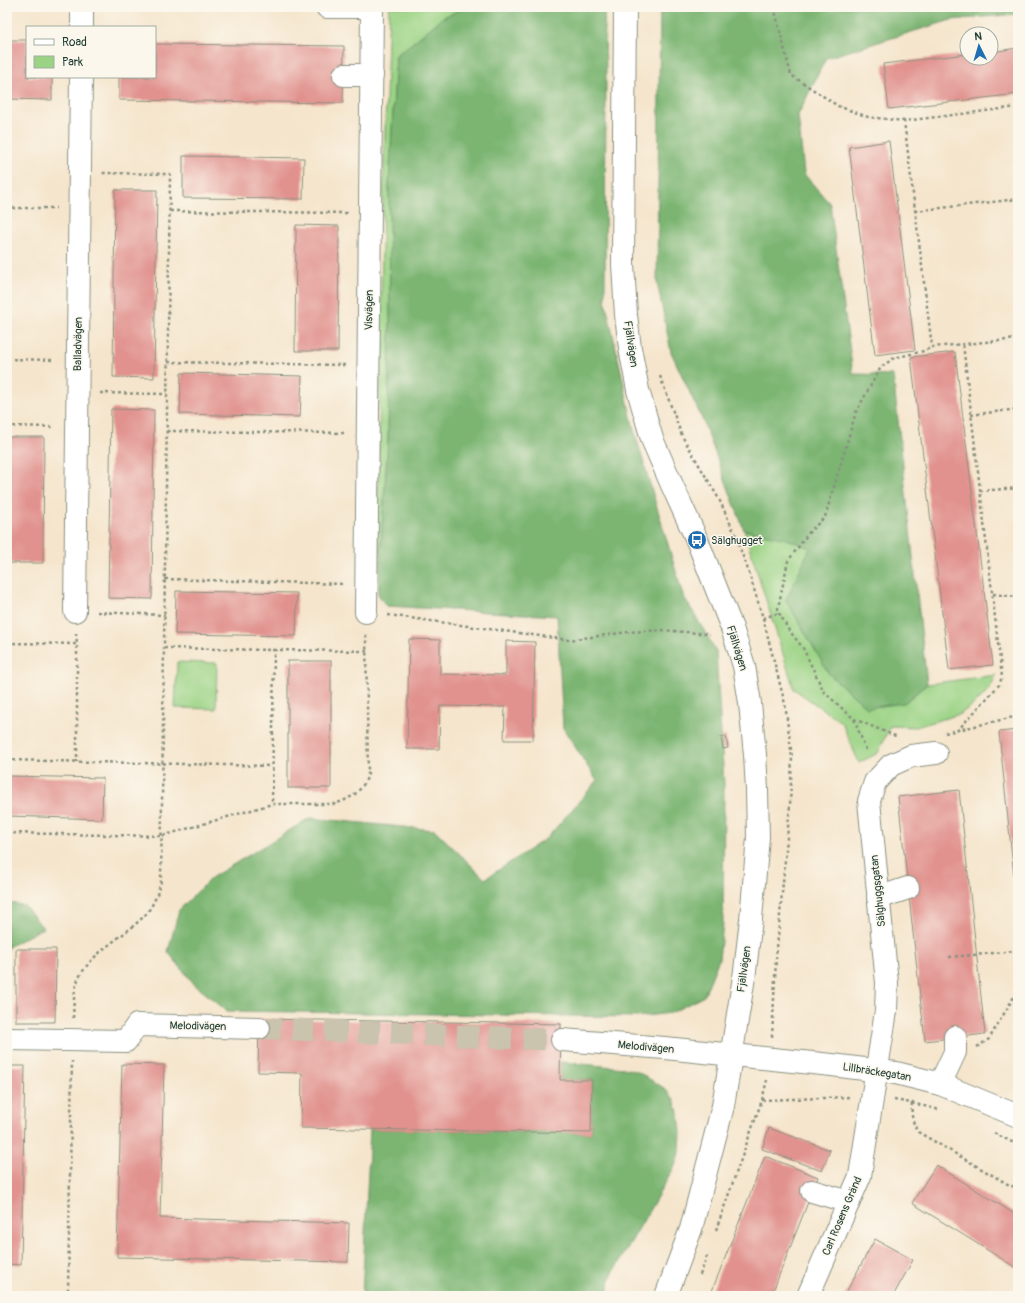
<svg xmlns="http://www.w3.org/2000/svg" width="1025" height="1303" viewBox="0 0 1025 1303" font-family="Pangolin,sans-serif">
	<rect width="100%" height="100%" fill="#fbf7ec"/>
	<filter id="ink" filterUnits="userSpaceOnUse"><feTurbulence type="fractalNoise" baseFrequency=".025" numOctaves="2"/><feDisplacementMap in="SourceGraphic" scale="8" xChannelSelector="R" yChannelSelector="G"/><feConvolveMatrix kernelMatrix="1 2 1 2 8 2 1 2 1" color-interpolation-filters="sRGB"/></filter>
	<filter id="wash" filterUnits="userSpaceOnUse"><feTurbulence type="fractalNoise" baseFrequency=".012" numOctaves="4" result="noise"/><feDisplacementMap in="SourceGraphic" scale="16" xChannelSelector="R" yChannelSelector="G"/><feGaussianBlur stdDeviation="0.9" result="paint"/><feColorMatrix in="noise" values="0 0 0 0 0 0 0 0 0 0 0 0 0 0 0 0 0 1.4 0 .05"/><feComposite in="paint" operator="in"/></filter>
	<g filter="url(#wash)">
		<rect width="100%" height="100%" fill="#f5e5cc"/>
		<g fill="#9bd385" stroke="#5d885c">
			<polygon points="389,7 466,7 442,18 415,41 396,55 389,188 390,320 388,439 380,552 377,546 383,189"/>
			<polygon points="744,530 787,539 810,548 904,703 927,684 996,675 991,686 983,696 973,705 960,714 916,727 890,726 878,753 859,763 842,723 794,689"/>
			<polygon points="177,662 217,663 216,709 175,708"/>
		</g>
		<g fill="#7cb572" stroke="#4e7953">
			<polygon points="466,7 604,7 606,70 605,299 634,430 683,595 716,651 724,784 723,924 719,959 704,996 671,1013 637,1017 227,1011 194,984 168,952 179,910 211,878 310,818 435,830 485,879 547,838 597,781 563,728 557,616 386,606 378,594 388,439 390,320 389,188 396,55 415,41 442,18"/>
			<polygon points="660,7 1018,7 1018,14 951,20 826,58 798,115 804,174 830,204 853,374 893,375 927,684 904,703 867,708 829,674 786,600 810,548 787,539 744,530 703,421 671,352 657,282"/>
			<polygon points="7,902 25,906 43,928 8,947 7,950"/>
			<polygon points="561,1062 624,1068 638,1072 664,1088 674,1099 679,1115 681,1132 680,1149 675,1166 610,1278 608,1296 362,1296 370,1129 591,1133 592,1080 560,1080"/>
		</g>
		<g id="blocks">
			<g fill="#e1928e">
				<polygon points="7,40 27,40 27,77 52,77 52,100 7,99"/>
				<polygon points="155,44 344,46 343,103 119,100 119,77 155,77"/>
				<polygon points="1018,48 1018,94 889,109 883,64 967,54 967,58 991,58 991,52"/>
				<polygon points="889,141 915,350 875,355 849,147"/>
				<polygon points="7,151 11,151 10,193 7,193"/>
				<polygon points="183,156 304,158 303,199 183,198"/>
				<polygon points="115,190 157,190 154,378 113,377"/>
				<polygon points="296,225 339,226 338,351 295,351"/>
				<polygon points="955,352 993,665 949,670 911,357"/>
				<polygon points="181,373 302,376 300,417 180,414"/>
				<polygon points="111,409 154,410 152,599 108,598"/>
				<polygon points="7,437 44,437 43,563 7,563"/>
				<polygon points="176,591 297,593 296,636 175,634"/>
				<polygon points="409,639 440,640 440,674 506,675 506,641 535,642 533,740 504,740 505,707 440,706 439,749 407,749"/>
				<rect x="288" y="661" width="43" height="127"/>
				<polygon points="1018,730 1018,906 1017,906 999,732"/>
				<polygon points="726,736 728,748 723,749 721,737"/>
				<polygon points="7,776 103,778 102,819 7,816"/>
				<polygon points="959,790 985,1034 925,1041 898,797"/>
				<polygon points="16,949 56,949 55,1022 16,1022"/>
				<polygon points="259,1019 561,1024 560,1080 592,1080 591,1133 301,1128 302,1073 258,1072"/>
				<polygon points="122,1064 164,1065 160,1218 349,1223 348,1262 117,1257"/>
				<polygon points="7,1066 25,1066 21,1265 7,1264"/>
				<polygon points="769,1128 830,1150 822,1171 762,1149"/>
				<polygon points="765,1156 818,1177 771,1296 710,1296"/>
				<polygon points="936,1165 1018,1216 1018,1269 912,1203"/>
				<polygon points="875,1239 913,1260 893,1296 844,1296"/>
			</g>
		</g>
	</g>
	<g filter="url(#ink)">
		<use href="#blocks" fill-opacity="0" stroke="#8a9180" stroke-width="1"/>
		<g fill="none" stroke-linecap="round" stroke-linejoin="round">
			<polyline stroke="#cac3ae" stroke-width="22" stroke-dasharray="22 11" stroke-linecap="butt" points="259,1028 562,1040"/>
			<g stroke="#8a9180" stroke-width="24">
				<g id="minor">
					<polyline points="327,7 372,7"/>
					<polyline points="625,7 623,264 626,315 630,348 638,390 652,439 672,485 697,540 732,628 744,666 750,703 755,755 757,790 758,837 751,919 745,971 723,1106 691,1229 666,1296"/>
					<polyline points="82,27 82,7"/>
					<polyline points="344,75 372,75"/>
					<polyline points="75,611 81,77"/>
					<polyline points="366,612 372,7"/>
					<polyline points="878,898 908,888"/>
					<polyline points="7,1039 126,1041 137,1025 259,1028"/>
					<polyline points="562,1040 665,1048 832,1065 896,1073 940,1084 1018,1116"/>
					<polyline points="940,1084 955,1052 955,1037"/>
					<polyline points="812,1191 849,1202"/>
					<polyline points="808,1296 860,1176 886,1011 887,983 869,801 875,782 891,765 911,756 936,753"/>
				</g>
			</g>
			<g stroke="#8a9180" stroke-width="2.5" stroke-dasharray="3 3" stroke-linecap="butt">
				<polyline points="774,7 791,75 838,106 868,117 904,121"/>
				<polyline points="1018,107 904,121 932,347 1018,339"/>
				<polyline points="1017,108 1018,119"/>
				<polyline points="7,208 56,208"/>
				<polyline points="170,211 347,213"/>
				<polyline points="915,211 1018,199"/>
				<polyline points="7,359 55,360"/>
				<polyline points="168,362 345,365"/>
				<polyline points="660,376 682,436 719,499 735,534 748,570 763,618 785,704 792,757 790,805 776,959 772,1037"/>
				<polyline points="100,393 167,394"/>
				<polyline points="971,415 1018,409"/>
				<polyline points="7,426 54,427"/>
				<polyline points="167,431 347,433"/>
				<polyline points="980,491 1018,488"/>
				<polyline points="165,579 345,584"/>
				<polyline points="993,594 1018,597"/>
				<polyline points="97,612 165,615"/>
				<polyline points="388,615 569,640 628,632 661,630 710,634"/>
				<polyline points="763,618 779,613"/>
				<polyline points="76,633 77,644"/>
				<polyline points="7,643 77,644 77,762"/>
				<polyline points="164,648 274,650 272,804"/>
				<polyline points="274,650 367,651"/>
				<polyline points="854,719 898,737"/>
				<polyline points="957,731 999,685 1002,677 963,344"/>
				<polyline points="945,733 1018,716"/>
				<polyline points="866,750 854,719 824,692 803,648 788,629 779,613 778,608 788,561 810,531 825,517 856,412 881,367 894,358 924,351 932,347"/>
				<polyline points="7,760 272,766"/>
				<polyline points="7,833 162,836 272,804 335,804 345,800 354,795 362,787 368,776 366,633"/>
				<polyline points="949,957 1018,951"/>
				<path d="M73,1018C74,1003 73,987 81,974C97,948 126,936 146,914C154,904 158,893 161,881L170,174L101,173"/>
				<polyline points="977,1047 989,1039 1018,990"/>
				<polyline points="762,1100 851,1097"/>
				<polyline points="894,1100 912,1103 940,1110"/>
				<path d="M912,1103C911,1114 912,1122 918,1132L1011,1186L1018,1187"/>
				<polyline points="994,1133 1018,1145"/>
				<polyline points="716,1230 762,1100 767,1080"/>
				<polyline points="700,1275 707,1256"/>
				<polyline points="65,1296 68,1289 72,1061"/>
			</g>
			<use href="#minor" stroke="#fff" stroke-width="22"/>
		</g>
	</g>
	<defs>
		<g id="bus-disc" transform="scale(1)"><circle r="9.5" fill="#1f6fb2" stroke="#fbf7ec"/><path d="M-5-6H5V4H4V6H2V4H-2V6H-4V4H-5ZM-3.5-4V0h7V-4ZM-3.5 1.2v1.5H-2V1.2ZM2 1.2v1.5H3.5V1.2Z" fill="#fff"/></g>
	</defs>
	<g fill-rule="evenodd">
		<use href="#bus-disc" x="697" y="540"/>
	</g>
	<g text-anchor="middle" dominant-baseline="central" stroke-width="3" stroke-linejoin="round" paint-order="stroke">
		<g font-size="11" fill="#1f3d34" stroke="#fbf7ec">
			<text transform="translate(369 310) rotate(-89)">Visvägen</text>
			<text transform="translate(78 344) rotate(-89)">Balladvägen</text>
			<text transform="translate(631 344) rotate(82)">Fjällvägen</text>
			<text transform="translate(737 648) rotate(73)">Fjällvägen</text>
			<text transform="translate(878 891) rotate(-96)">Sälghuggsgatan</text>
			<text transform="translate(744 969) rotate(-82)">Fjällvägen</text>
			<text transform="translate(198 1026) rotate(1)">Melodivägen</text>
			<text transform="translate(646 1047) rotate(5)">Melodivägen</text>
			<text transform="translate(877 1072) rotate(9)">Lillbräckegatan</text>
			<text transform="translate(842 1216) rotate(-67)">Carl Rosens Gränd</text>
		</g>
		<g font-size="11" fill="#1f3d34" stroke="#fbf7ec" text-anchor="start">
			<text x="711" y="540">Sälghugget</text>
		</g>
	</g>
	<rect width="1025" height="1303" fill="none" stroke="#fbf7ec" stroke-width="24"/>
	<rect x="26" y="26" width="130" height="52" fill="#fbf7ec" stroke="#a3ada2"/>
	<rect x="34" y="39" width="20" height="6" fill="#ffffff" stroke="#a3ada2"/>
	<text x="62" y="46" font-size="12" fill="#1f3d34">Road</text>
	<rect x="34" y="56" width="20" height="12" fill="#9bd385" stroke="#a3ada2"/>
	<text x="62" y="66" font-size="12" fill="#1f3d34">Park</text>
	<g transform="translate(979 46) rotate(355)"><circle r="19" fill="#fbf7ec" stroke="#a3ada2"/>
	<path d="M0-3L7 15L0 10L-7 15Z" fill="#1f6fb2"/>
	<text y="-6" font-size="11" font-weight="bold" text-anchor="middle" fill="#1f3d34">N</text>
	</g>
</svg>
